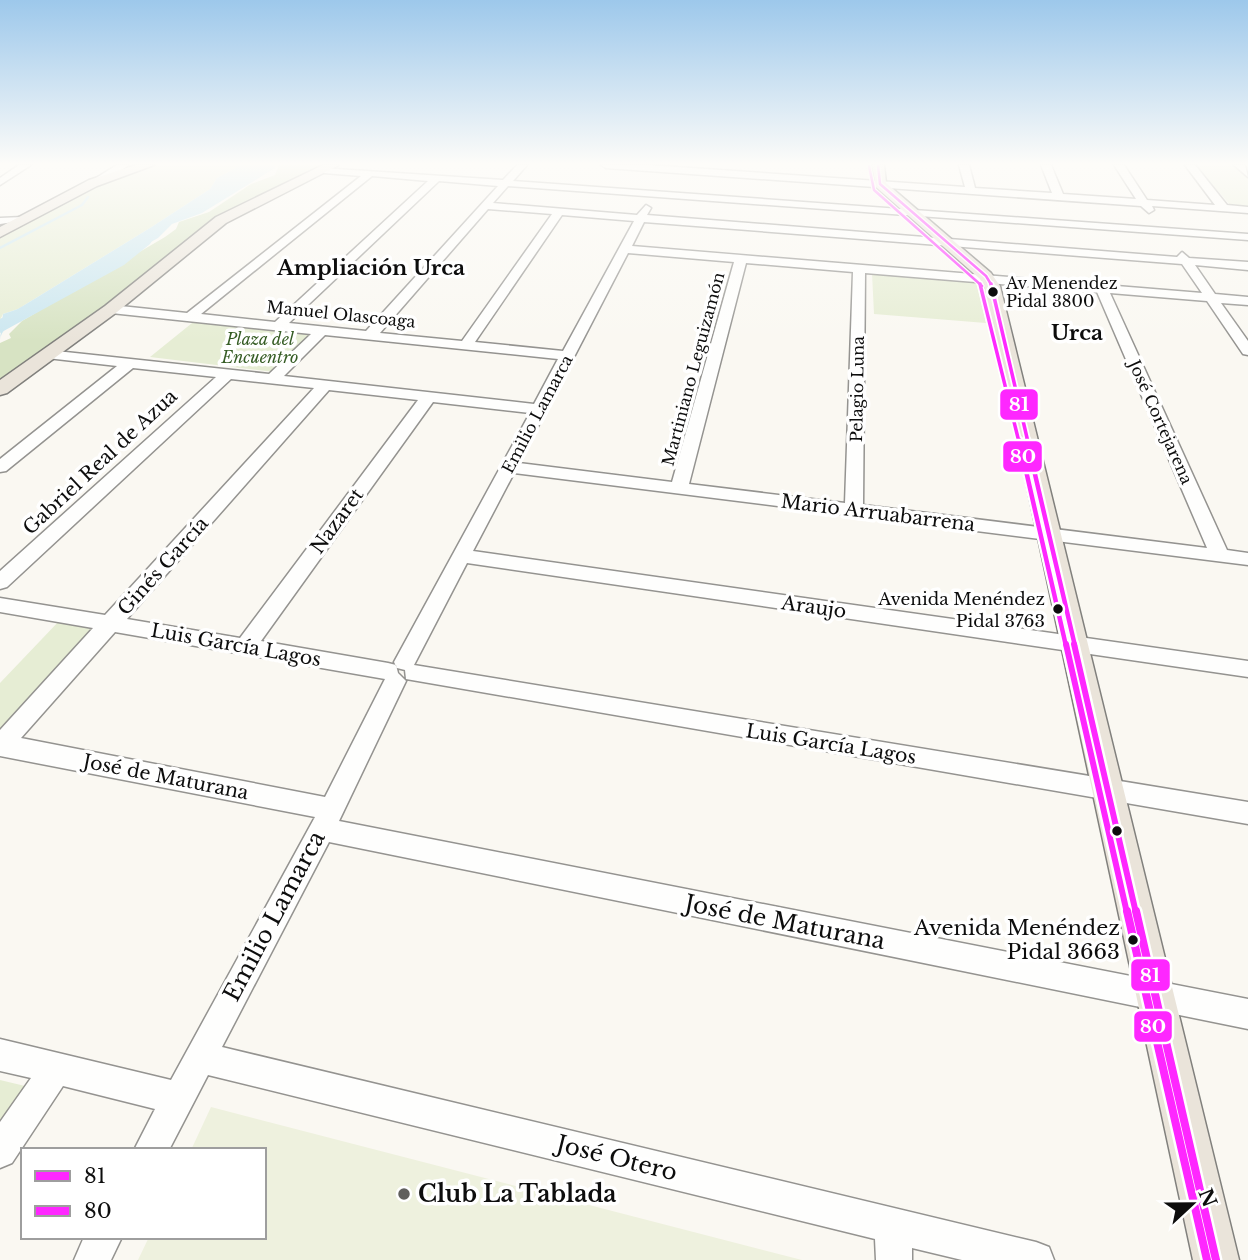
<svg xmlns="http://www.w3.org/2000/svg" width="1248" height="1260" viewBox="0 0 1248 1260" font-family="'Libre Baskerville',serif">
	<rect width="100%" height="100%" fill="#faf8f2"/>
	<g fill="#e6edd4">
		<polygon points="148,165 241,165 217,178 210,189 150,228 18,309 3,314 0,320 0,233 93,183"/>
		<polygon points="1195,165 1235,165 1248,179 1248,209 1232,207"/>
		<polygon points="872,273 976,281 986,323 874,314"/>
		<polygon points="197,319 314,332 274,372 150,357"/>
		<polygon points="61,619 104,626 0,732 0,683"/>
		<polygon points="0,1080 25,1086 0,1126"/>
	</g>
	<polygon fill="#d7e3c3" points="279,165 325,165 208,223 117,297 0,385 0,343 11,338 9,334 22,321 165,237 176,229 179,222 209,212 251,184 275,175"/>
	<polygon fill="#eef1de" points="211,1107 802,1260 138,1260 149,1237 264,1237 264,1150 191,1150"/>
	<path fill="#cce7f0" d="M241,165H275V168L202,213L172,224L158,238L54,297L50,304C33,309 2,322 0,340L3,314L18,309L150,228L210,189L217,178Z"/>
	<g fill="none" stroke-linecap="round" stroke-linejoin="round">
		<polyline stroke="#cce7f0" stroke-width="2.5" points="0,248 82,205 88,197"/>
		<polygon fill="#cce7f0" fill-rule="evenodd" points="144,236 152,241 150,244 124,265 0,333 0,319 112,257"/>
		<g stroke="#949390" stroke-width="3">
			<g id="minor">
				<polygon points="19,165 31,165 0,185 0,178"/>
				<polygon points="117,165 129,165 97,185 88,183"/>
				<path d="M517,165H527L513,181L1248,234V240L508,186L493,203L637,215L646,205L651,208L647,215L1177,257L1182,252L1189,258L1248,262V270L1195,265L1215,294L1248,297V305L1221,303L1248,341V355L1243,354L1207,301L1110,293L1227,550L1248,553V565L514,473L473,551L1248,661V677L467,563L414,665L1248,802V824L406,679L405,670L397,668L394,662L530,413L433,402L261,641L388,663L396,665L398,673L406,681L339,821L1248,999V1029L329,842L222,1047L1036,1242L1049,1247L1054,1260H962L912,1248V1260H876L875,1239L208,1075L169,1150H134L155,1109L63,1086L12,1163L0,1168V1122L31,1078L0,1071V1039L171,1080L315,817L0,756V730L93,628L0,612V598L105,615L314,388L231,379L7,587L0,589V571L216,377L133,368L6,471L0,472V459L117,366L47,358L40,354L47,350L269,374L311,334L111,313L104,309L111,305L187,313L361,176L324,173L321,168L503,180ZM372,176L428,181L275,322L201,314ZM439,181L498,186L366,331L289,323ZM488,209L552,214L462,341L380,333ZM562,215L634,221L563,351L475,342ZM644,222L1182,264L1202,293L632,246ZM628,253L734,262L672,482L519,463ZM746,263L853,272L845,503L689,484ZM865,273L1097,292L1207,548L863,505ZM325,335L558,359L534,404L284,376ZM329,390L418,400L240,638L127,619ZM115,632L385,679L325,797L21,738Z"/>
				<polygon points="601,165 648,165 965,187 959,165 969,165 975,188 1052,193 1041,165 1051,165 1063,194 1136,199 1114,165 1124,165 1147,200 1215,205 1185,165 1195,165 1227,205 1248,207 1248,213 1152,206 1154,210 1149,213 1141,206 606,168"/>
				<polygon points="1234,165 1245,165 1248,177"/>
				<polygon points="0,218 22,217 27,220 0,224"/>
				<polygon points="84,1237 122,1237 111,1260 74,1260"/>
			</g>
		</g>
		<g stroke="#81807d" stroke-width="3">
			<g id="major">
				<polygon points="136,165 154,165 97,186 0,237 0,227 89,180"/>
				<polygon points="323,165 339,165 226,223 117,312 7,393 0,395 0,380 105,306 216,217"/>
				<polygon points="872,165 884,165 886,183 991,273 1000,286 1239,1260 1193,1260 984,286 980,279 876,187"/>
			</g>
		</g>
		<use href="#minor" fill="#fefefd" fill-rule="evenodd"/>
		<use href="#major" fill="#eae4da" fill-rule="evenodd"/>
		<g stroke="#fff" stroke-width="5">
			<polyline id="bus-1-far4" points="878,165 880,184 986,276 992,286"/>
		</g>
		<g stroke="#fff" stroke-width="7">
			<polyline id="bus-1-far3" points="991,284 1028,442"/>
		</g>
		<g stroke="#fff" stroke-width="9">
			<polyline id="bus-1-far2" points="1027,440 1075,646"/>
		</g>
		<g stroke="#fff" stroke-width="11">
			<polyline id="bus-1-far1" points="1074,644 1136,913"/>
		</g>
		<g stroke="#fff" stroke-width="13">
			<polyline id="bus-1" points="1136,911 1216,1260"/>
		</g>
		<g stroke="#fff" stroke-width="5">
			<polyline id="bus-2-far4" points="869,166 874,190 982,286"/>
		</g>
		<g stroke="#fff" stroke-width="7">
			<polyline id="bus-2-far3" points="980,284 1019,442"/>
		</g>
		<g stroke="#fff" stroke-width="9">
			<polyline id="bus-2-far2" points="1019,440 1066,646"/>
		</g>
		<g stroke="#fff" stroke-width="11">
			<polyline id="bus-2-far1" points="1066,644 1127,913"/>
		</g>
		<g stroke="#fff" stroke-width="13">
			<polyline id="bus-2" points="1127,911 1207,1260"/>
		</g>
		<use href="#bus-1-far4" stroke="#fe27ff" stroke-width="2.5"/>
		<use href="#bus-1-far3" stroke="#fe27ff" stroke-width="3.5"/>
		<use href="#bus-1-far2" stroke="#fe27ff" stroke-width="4.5"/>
		<use href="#bus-1-far1" stroke="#fe27ff" stroke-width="6"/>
		<use href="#bus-1" stroke="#fe27ff" stroke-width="8"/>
		<use href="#bus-2-far4" stroke="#fe27ff" stroke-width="2.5"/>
		<use href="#bus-2-far3" stroke="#fe27ff" stroke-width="3.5"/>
		<use href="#bus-2-far2" stroke="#fe27ff" stroke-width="4.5"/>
		<use href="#bus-2-far1" stroke="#fe27ff" stroke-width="6"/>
		<use href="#bus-2" stroke="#fe27ff" stroke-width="8"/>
	</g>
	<linearGradient id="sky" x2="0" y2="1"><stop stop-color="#9dc8eb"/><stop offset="0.48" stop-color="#fdfcf9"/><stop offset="1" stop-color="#fdfcf9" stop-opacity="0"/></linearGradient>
	<rect width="1248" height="341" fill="url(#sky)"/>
	<g fill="#0d0d0d" stroke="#fff" stroke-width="2.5">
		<circle cx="993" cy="292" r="6"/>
		<circle cx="1058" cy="609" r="6"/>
		<circle cx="1117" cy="831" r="6"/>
		<circle cx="1133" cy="940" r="6"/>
	</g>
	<circle fill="#605f5d" stroke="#fff" stroke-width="2.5" cx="404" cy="1194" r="7"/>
	<g text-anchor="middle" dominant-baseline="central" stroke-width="7" stroke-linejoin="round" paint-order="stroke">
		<g font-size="16" fill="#0d0d0d" stroke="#fff" text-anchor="start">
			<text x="1006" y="283">Av Menendez<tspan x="1006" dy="18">Pidal 3800</tspan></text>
		</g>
		<g font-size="16" fill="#0d0d0d" stroke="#fff">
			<text transform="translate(341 314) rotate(6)">Manuel Olascoaga</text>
			<text transform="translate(693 369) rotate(-75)">Martiniano Leguizamón</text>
			<text transform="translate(857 389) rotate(-89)">Pelagio Luna</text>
			<text transform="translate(537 414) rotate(-62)">Emilio Lamarca</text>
			<text transform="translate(1161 422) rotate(66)">José Cortejarena</text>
		</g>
		<g font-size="16" font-style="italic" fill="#365d25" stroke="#fff">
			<text x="260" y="339">Plaza del<tspan x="260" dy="18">Encuentro</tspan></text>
		</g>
		<g font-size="17" fill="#0d0d0d" stroke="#fff" text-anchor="end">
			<text x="1045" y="599">Avenida Menéndez<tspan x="1045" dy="22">Pidal 3763</tspan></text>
		</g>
		<g font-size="19" fill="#0d0d0d" stroke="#fff">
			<text transform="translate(100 462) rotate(-43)">Gabriel Real de Azua</text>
			<text transform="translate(878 513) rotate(7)">Mario Arruabarrena</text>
			<text transform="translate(337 521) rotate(-54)">Nazaret</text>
			<text transform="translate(163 566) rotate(-48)">Ginés García</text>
			<text transform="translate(814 607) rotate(8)">Araujo</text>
			<text transform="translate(236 645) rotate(10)">Luis García Lagos</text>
			<text transform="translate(831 744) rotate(9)">Luis García Lagos</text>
			<text transform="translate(166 777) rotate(11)">José de Maturana</text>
		</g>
		<g font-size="21" font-weight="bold" fill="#0d0d0d" stroke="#fff">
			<text x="371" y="268">Ampliación Urca</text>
			<text x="1077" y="333">Urca</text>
		</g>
		<g font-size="21" fill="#0d0d0d" stroke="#fff" text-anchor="end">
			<text x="1120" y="928">Avenida Menéndez<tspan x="1120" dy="24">Pidal 3663</tspan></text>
		</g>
		<g font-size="23" fill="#0d0d0d" stroke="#fff">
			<text transform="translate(274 916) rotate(-62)">Emilio Lamarca</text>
			<text transform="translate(785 922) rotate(11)">José de Maturana</text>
			<text transform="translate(617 1158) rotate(14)">José Otero</text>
		</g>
		<g font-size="23" font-weight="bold" fill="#0d0d0d" stroke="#fff" text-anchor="start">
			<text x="418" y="1194">Club La Tablada</text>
		</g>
	</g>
	<g stroke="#fff" stroke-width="2.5">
		<rect x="999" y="388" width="40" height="33" rx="7" fill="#fe27ff"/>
		<rect x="1002" y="440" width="41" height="33" rx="7" fill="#fe27ff"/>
		<rect x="1130" y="958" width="41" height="34" rx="7" fill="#fe27ff"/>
		<rect x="1133" y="1010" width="40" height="33" rx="7" fill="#fe27ff"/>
	</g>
	<g font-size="19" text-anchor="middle" font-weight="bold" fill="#fff">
		<text x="1019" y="411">81</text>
		<text x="1023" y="463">80</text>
		<text x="1150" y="982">81</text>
		<text x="1153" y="1033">80</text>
	</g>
	<rect x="21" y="1148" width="245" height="91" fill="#ffffff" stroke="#9e9e9e" stroke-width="2"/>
	<rect x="35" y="1171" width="35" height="10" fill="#fe27ff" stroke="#9e9e9e" stroke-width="2"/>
	<text x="84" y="1183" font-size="21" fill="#0d0d0d">81</text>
	<rect x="35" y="1206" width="35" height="10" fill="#fe27ff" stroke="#9e9e9e" stroke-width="2"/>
	<text x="84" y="1218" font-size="21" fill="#0d0d0d">80</text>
	<g transform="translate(1192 1204) rotate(68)" stroke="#ffffff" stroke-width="5" paint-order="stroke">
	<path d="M0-5L12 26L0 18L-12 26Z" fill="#0d0d0d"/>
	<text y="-10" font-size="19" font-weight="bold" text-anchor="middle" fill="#0d0d0d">N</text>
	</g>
</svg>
